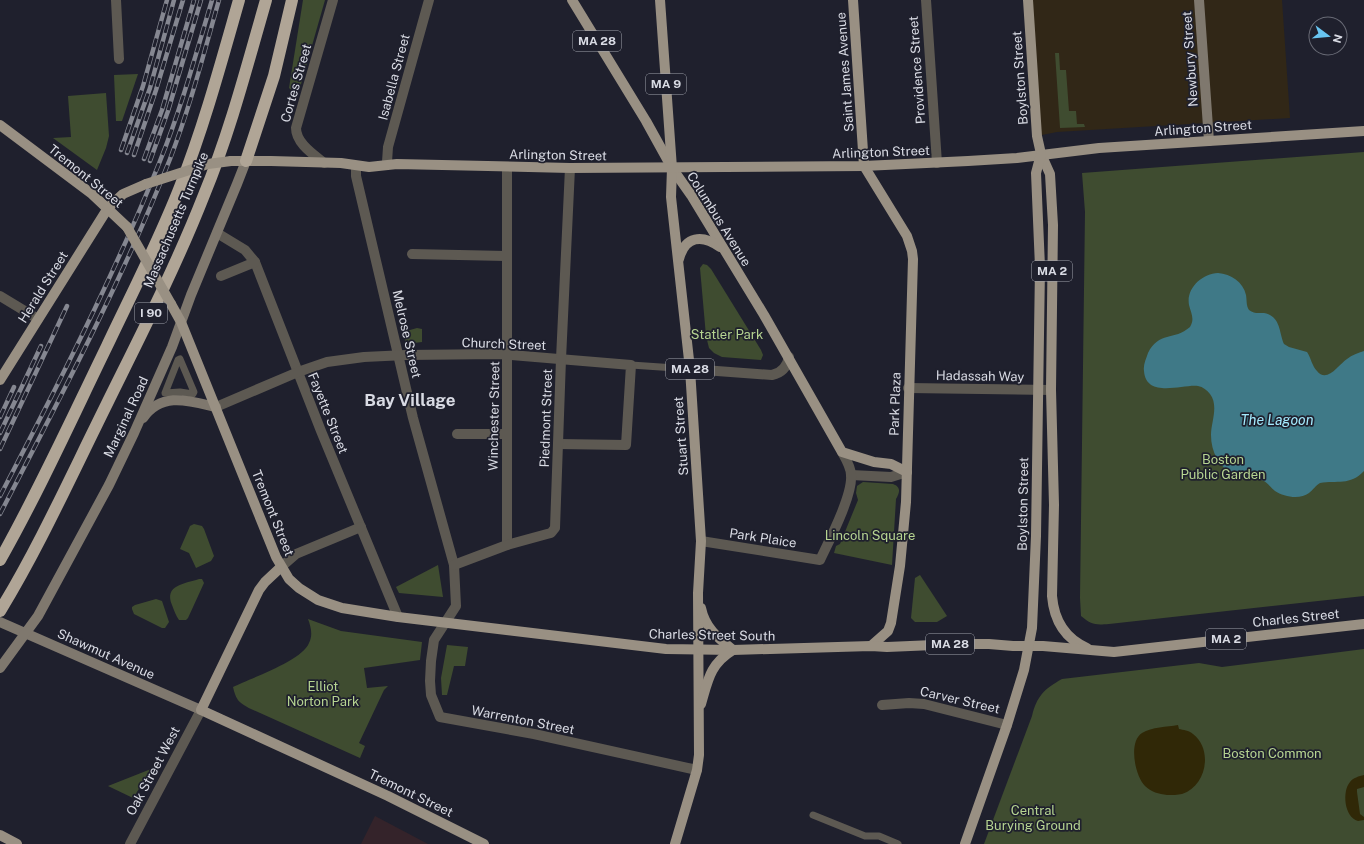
<svg xmlns="http://www.w3.org/2000/svg" width="1364" height="844" viewBox="0 0 1364 844" font-family="'Public Sans',sans-serif">
	<rect width="100%" height="100%" fill="#1f202d"/>
	<polygon fill="#312717" points="1028,0 1282,0 1290,118 1057,132 1037,136"/>
	<polygon fill="#34232a" points="375,816 428,844 361,844"/>
	<g fill="#3f4c30">
		<polygon points="303,0 325,0 301,84 295,93 289,88"/>
		<polygon points="1055,53 1059,53 1060,70 1066,70 1069,111 1076,111 1077,124 1084,124 1085,127 1060,128"/>
		<polygon points="138,74 122,121 116,121 114,75"/>
		<polygon points="106,93 109,136 106,148 97,170 53,138 71,137 68,96"/>
		<path d="M1364,152V596L1109,624C1095,625 1092,625 1081,616L1080,598L1085,212L1082,173Z"/>
		<polygon points="703,264 707,265 711,269 761,350 763,355 761,360 722,357 714,353 709,348 706,336 700,268"/>
		<polygon points="417,328 422,329 422,342 406,344 403,332"/>
		<path d="M863,482L893,484C901,487 900,492 896,499L892,565L834,553L836,546L840,544L858,500L856,493L857,486Z"/>
		<polygon points="194,524 202,526 204,529 214,556 211,561 196,568 189,553 180,549 190,526"/>
		<polygon points="438,565 443,597 399,593 396,587"/>
		<polygon points="920,575 947,616 937,622 915,622 911,618 915,578"/>
		<path d="M199,579H202L204,583L188,618L186,620H179C176,616 174,610 172,605C164,585 184,584 199,579Z"/>
		<polygon points="156,599 162,601 169,622 165,628 162,628 134,614 132,609 132,607 135,605"/>
		<path d="M308,619L341,631L422,642L420,660L364,668L367,688L388,686L384,690L359,743L365,746L360,758L251,709C239,703 236,700 233,687C251,678 302,661 309,643C313,635 311,627 308,619Z"/>
		<polygon points="447,645 468,647 465,666 454,666 447,695 442,695 441,678"/>
		<path d="M1364,649V844H984L1032,716C1037,696 1044,689 1062,679L1199,663L1222,667Z"/>
		<polygon points="152,769 133,798 108,786 151,769"/>
	</g>
	<g fill="#302807">
		<path d="M1178,725L1179,729C1183,730 1189,730 1193,734C1213,749 1207,786 1182,794C1178,795 1172,795 1167,795C1159,794 1151,792 1145,786C1135,776 1128,742 1142,733C1152,727 1167,727 1178,725Z"/>
		<path d="M1364,775V787L1357,789V792L1360,814L1364,817V820C1362,820 1360,821 1358,821C1344,817 1342,791 1350,782C1353,778 1359,776 1364,775Z"/>
	</g>
	<path fill="#3f7987" d="M1218,273C1231,274 1243,282 1246,295C1247,301 1246,305 1249,310C1254,314 1258,313 1264,313C1281,316 1279,333 1284,344L1289,347L1307,352C1311,358 1312,366 1317,371C1327,384 1339,364 1347,359C1352,355 1358,353 1364,351V471C1350,486 1337,480 1320,483C1316,485 1313,490 1309,493C1300,500 1284,497 1275,491C1271,488 1268,483 1264,481C1255,476 1243,480 1234,475C1219,467 1211,452 1211,435C1211,422 1219,406 1210,394C1207,390 1203,387 1198,386C1183,384 1146,399 1144,371C1143,365 1146,359 1148,353C1159,331 1174,341 1190,327C1195,319 1191,313 1189,305C1186,288 1202,274 1218,273Z"/>
	<g fill="none" stroke-linecap="round" stroke-linejoin="round">
		<g stroke="#5d5952" stroke-width="7">
			<polygon points="180,359 194,392 193,394 180,392 165,393 178,360"/>
			<polyline points="631,365 690,369"/>
			<polyline points="813,815 865,836 879,836 898,844"/>
		</g>
		<g stroke="#5d5952" stroke-width="10">
			<polyline points="116,0 119,59"/>
			<polyline points="926,0 937,163"/>
			<polyline points="387,162 388,147 429,0"/>
			<polyline points="356,166 356,176 413,418 454,565 456,606 434,640 431,661 430,681 431,695 440,717 534,734 697,770"/>
			<polyline points="217,233 245,250 255,262 321,431 398,617"/>
			<polyline points="412,254 506,256"/>
			<polyline points="221,276 255,262"/>
			<polyline points="0,296 38,319"/>
			<path d="M690,369L772,375C782,373 787,367 789,357"/>
			<polyline points="908,388 1051,390"/>
			<polyline points="216,407 298,372 327,362 364,357 406,355 500,354 631,365 626,445 558,444"/>
			<polyline points="457,434 506,434"/>
			<polyline points="851,475 891,477 907,472"/>
			<path d="M701,541L820,560C829,541 853,495 851,475C851,467 846,459 842,452"/>
			<polyline points="507,545 507,167"/>
			<polyline points="454,565 507,545 547,534 551,533 555,528 561,359 570,168"/>
			<polyline points="281,567 296,554 361,527"/>
			<polyline points="882,705 909,703 924,704 1007,725"/>
			<polyline points="130,844 201,710"/>
		</g>
		<path stroke="#5d5952" stroke-width="10" d="M324,163C313,154 296,143 296,128L333,0"/>
		<g stroke="#7f786e" stroke-width="10">
			<polyline points="1199,0 1209,141"/>
			<path d="M143,418C162,391 190,401 216,407"/>
			<polyline points="0,622 201,710"/>
			<polyline points="0,668 38,616 109,485 134,433 172,347 191,295 237,184 246,161"/>
		</g>
		<g stroke="#999083" stroke-width="10">
			<polyline points="572,0 646,121 672,168 691,195 764,315 842,452 874,462 891,464 907,472"/>
			<polyline points="660,0 672,168 671,197 690,369 701,541 698,593 699,755 697,770 675,844"/>
			<polyline points="853,0 864,166 907,236 912,251 913,259 906,502 900,566 891,623 888,631 871,646"/>
			<path d="M1028,0L1037,136L1041,154L1050,174L1053,225L1051,390L1054,505L1052,596C1054,620 1064,638 1087,648"/>
			<polyline points="0,125 92,194 127,227"/>
			<polyline points="231,161 271,161 341,163 369,167 397,164 570,168 864,166 968,161 1017,158 1099,148 1364,131"/>
			<path d="M679,259C685,236 702,234 720,247"/>
			<polyline points="171,304 181,322 276,557 289,579 299,588 318,600 342,608 398,617 666,649 733,650 871,646 887,647 957,644 989,644 1013,646 1043,646 1114,652 1364,624"/>
			<polyline points="0,380 108,208 123,194 146,184"/>
			<polyline points="281,567 265,582 259,590 201,710 388,796 484,844"/>
			<path d="M701,608C705,628 718,638 733,650"/>
			<path d="M701,704C708,680 710,664 733,650"/>
			<polyline points="0,835 17,844"/>
			<polyline points="965,844 1007,725 1024,670 1032,628 1036,536 1040,267 1036,173 1041,154"/>
		</g>
		<g stroke="#b0a596" stroke-width="12">
			<polyline points="246,161 274,76 292,0"/>
			<path d="M0,560C39,491 72,418 107,346C132,293 159,241 180,187C204,126 221,63 239,0"/>
			<path d="M0,611C36,552 65,489 96,426C133,350 173,274 204,195C230,132 247,66 266,0"/>
		</g>
		<g stroke="#858791" stroke-width="4.5">
			<g id="rail">
				<polyline points="121,150 143,86 167,0"/>
				<polyline points="127,153 150,88 174,0"/>
				<polyline points="134,155 156,90 183,0"/>
				<polyline points="144,159 162,110 194,0"/>
				<polyline points="150,161 168,111 201,0"/>
				<polyline points="0,417 14,387"/>
				<polyline points="0,433 41,346"/>
				<polyline points="0,449 67,306"/>
				<path d="M0,496C57,387 114,276 160,161C181,109 196,54 212,0"/>
				<path d="M0,514C60,398 122,281 170,159C190,107 204,53 219,0"/>
			</g>
		</g>
		<use href="#rail" stroke="#1f202d" stroke-width="3" stroke-dasharray="9" stroke-linecap="butt"/>
		<g stroke="#999083" stroke-width="10">
			<polyline points="146,184 208,164 231,161"/>
			<polyline points="127,227 171,304"/>
		</g>
	</g>
	<g text-anchor="middle" dominant-baseline="central" stroke-width="3.5" stroke-linejoin="round" paint-order="stroke">
		<g fill="#1f202d" stroke="#a1a3ad" stroke-width="1">
			<rect x="573" y="31" width="48" height="20" rx="3"/>
			<rect x="646" y="74" width="40" height="20" rx="3"/>
			<rect x="1032" y="261" width="40" height="20" rx="3"/>
			<rect x="135" y="303" width="32" height="20" rx="3"/>
			<rect x="666" y="359" width="48" height="20" rx="3"/>
			<rect x="1206" y="629" width="40" height="20" rx="3"/>
			<rect x="926" y="634" width="48" height="20" rx="3"/>
		</g>
		<g font-size="12" font-weight="bold" fill="#d9dbe4">
			<text x="597" y="41">MA 28</text>
			<text x="666" y="84">MA 9</text>
			<text x="1052" y="271">MA 2</text>
			<text x="151" y="313">I 90</text>
			<text x="690" y="369">MA 28</text>
			<text x="1226" y="639">MA 2</text>
			<text x="950" y="644">MA 28</text>
		</g>
		<g font-size="13" fill="#d9dbe4" stroke="#1f202d">
			<text transform="translate(1190 59) rotate(-94)">Newbury Street</text>
			<text transform="translate(917 70) rotate(-94)">Providence Street</text>
			<text transform="translate(845 72) rotate(-94)">Saint James Avenue</text>
			<text transform="translate(394 77) rotate(-75)">Isabella Street</text>
			<text transform="translate(1020 78) rotate(-94)">Boylston Street</text>
			<text transform="translate(296 83) rotate(-74)">Cortes Street</text>
			<text transform="translate(1203 128) rotate(-4)">Arlington Street</text>
			<text transform="translate(881 152) rotate(-2)">Arlington Street</text>
			<text transform="translate(558 155) rotate(1)">Arlington Street</text>
			<text transform="translate(86 176) rotate(39)">Tremont Street</text>
			<text transform="translate(719 219) rotate(58)">Columbus Avenue</text>
			<text transform="translate(176 220) rotate(-67)">Massachusetts Turnpike</text>
			<text transform="translate(43 287) rotate(-58)">Herald Street</text>
			<text transform="translate(407 334) rotate(77)">Melrose Street</text>
			<text transform="translate(504 344) rotate(2)">Church Street</text>
			<text transform="translate(980 376) rotate(1)">Hadassah Way</text>
			<text transform="translate(895 404) rotate(-88)">Park Plaza</text>
			<text transform="translate(328 413) rotate(68)">Fayette Street</text>
			<text transform="translate(494 416) rotate(-89)">Winchester Street</text>
			<text transform="translate(126 417) rotate(-65)">Marginal Road</text>
			<text transform="translate(546 418) rotate(-88)">Piedmont Street</text>
			<text transform="translate(681 436) rotate(-94)">Stuart Street</text>
			<text transform="translate(1023 504) rotate(-89)">Boylston Street</text>
			<text transform="translate(273 513) rotate(68)">Tremont Street</text>
			<text transform="translate(763 538) rotate(9)">Park Plaice</text>
			<text transform="translate(1296 618) rotate(-6)">Charles Street</text>
			<text transform="translate(712 635) rotate(1)">Charles Street South</text>
			<text transform="translate(106 654) rotate(24)">Shawmut Avenue</text>
			<text transform="translate(960 700) rotate(13)">Carver Street</text>
			<text transform="translate(523 720) rotate(11)">Warrenton Street</text>
			<text transform="translate(153 771) rotate(-62)">Oak Street West</text>
			<text transform="translate(411 793) rotate(26)">Tremont Street</text>
		</g>
		<g font-size="13" fill="#b6d491" stroke="#1f202d">
			<text x="727" y="334">Statler Park</text>
			<text x="1223" y="459">Boston<tspan x="1223" dy="15">Public Garden</tspan></text>
			<text x="870" y="535">Lincoln Square</text>
			<text x="323" y="686">Elliot<tspan x="323" dy="15">Norton Park</tspan></text>
			<text x="1272" y="753">Boston Common</text>
			<text x="1033" y="810">Central<tspan x="1033" dy="15">Burying Ground</tspan></text>
		</g>
		<g font-size="14" font-style="italic" fill="#a4ebfe" stroke="#1f202d">
			<text x="1277" y="420">The Lagoon</text>
		</g>
		<g font-size="17" font-weight="bold" fill="#d9dbe4" stroke="#1f202d">
			<text x="410" y="400">Bay Village</text>
		</g>
	</g>
	<g transform="translate(1328 36) rotate(106)"><circle r="19" fill="#1f202d" stroke="#696b76"/>
	<path d="M0-3L7 15L0 10L-7 15Z" fill="#68c4f0"/>
	<text y="-6" font-size="11" font-weight="bold" text-anchor="middle" fill="#d9dbe4">N</text>
	</g>
</svg>
